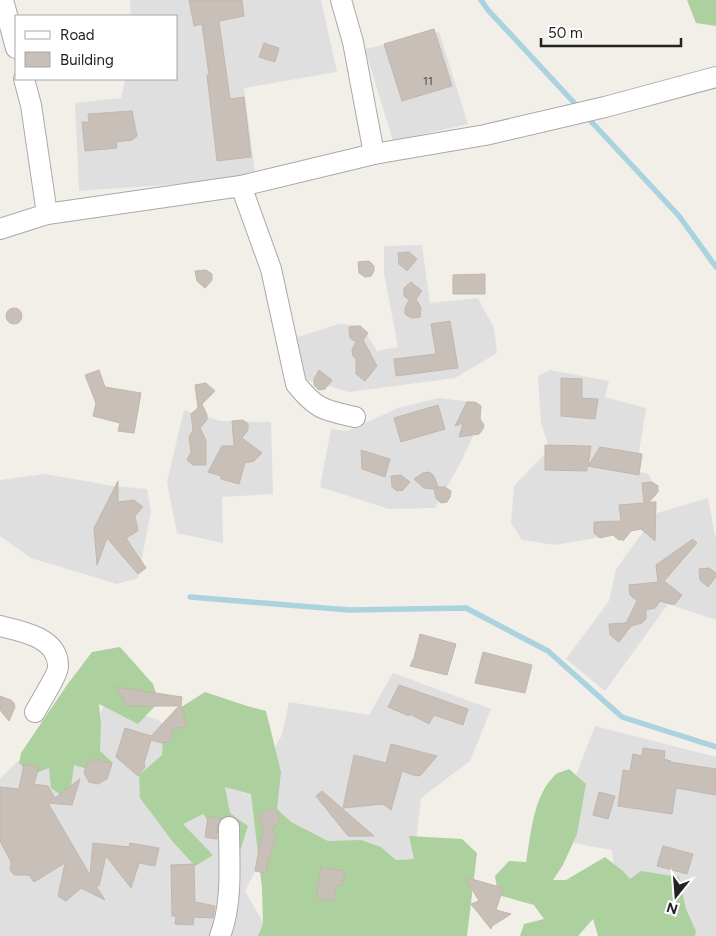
<svg xmlns="http://www.w3.org/2000/svg" width="716" height="936" viewBox="0 0 716 936" font-family="Figtree,sans-serif">
	<rect width="100%" height="100%" fill="#f2efe9"/>
	<g fill="#e0dfdf">
		<polygon points="130,0 321,0 337,72 244,88 255,172 205,182 79,191 75,103 121,98 125,79 176,79 176,16 131,16"/>
		<polygon points="439,32 468,124 393,141 365,49"/>
		<polygon points="422,245 430,303 478,298 494,328 497,353 455,378 349,392 297,377 291,339 339,324 361,325 377,351 398,347 384,273 384,246"/>
		<polygon points="550,370 609,381 605,397 646,408 636,471 649,474 655,490 614,535 555,545 522,540 511,523 514,486 550,449 541,424 538,376"/>
		<polygon points="439,398 472,402 478,425 461,462 435,508 389,509 320,487 331,429 347,431 398,408"/>
		<polygon points="184,410 221,421 271,422 273,494 222,497 223,543 177,533 167,482"/>
		<polygon points="45,474 113,486 147,489 151,511 138,578 117,584 31,558 0,536 0,480"/>
		<polygon points="708,498 716,540 716,620 668,604 605,691 566,659 609,601 616,569 657,513"/>
		<polygon points="393,673 491,709 470,761 421,798 414,859 373,861 270,842 245,891 271,936 0,936 0,779 18,761 87,758 104,703 159,720 182,743 261,771 282,735 289,702 369,715"/>
		<polygon points="595,726 716,757 716,936 622,936 612,850 573,843 571,788"/>
	</g>
	<g fill="#add19e">
		<polygon points="687,0 716,0 716,26 696,23"/>
		<polygon points="120,647 153,684 159,702 138,724 99,704 101,724 100,751 113,763 105,774 74,765 69,801 51,788 49,768 31,775 19,763 21,753 67,685 92,652"/>
		<polygon points="205,692 247,706 266,711 281,772 277,809 291,822 328,841 361,840 381,847 396,860 414,859 409,836 462,839 477,853 467,936 258,936 263,924 262,888 251,794 225,787 230,813 248,826 240,851 223,841 203,814 183,824 213,855 195,866 173,842 140,798 139,775 162,755 163,740 175,711"/>
		<path d="M569,769L586,784L577,834L563,865L553,880H566L605,857L623,871L630,879L641,871L679,877L686,909L696,931L695,936H598L593,919L578,936H520L524,924L544,919L534,905L498,895L495,876L509,861L526,862C531,834 533,796 555,775C558,772 565,771 569,769Z"/>
	</g>
	<g fill="none" stroke-linecap="round" stroke-linejoin="round">
		<g stroke="#aad3df" stroke-width="5.5">
			<polyline points="481,0 488,10 579,108"/>
			<polyline points="587,117 679,216 716,267"/>
			<polyline points="190,597 349,610 466,608 548,651 622,717 716,747"/>
		</g>
	</g>
	<g fill="#c7bfb8" stroke="#c4b6ab">
		<polygon points="189,0 242,0 244,16 219,21 230,99 244,97 251,157 217,161 207,75 209,75 202,24 194,26"/>
		<polygon points="434,29 452,86 402,101 384,44"/>
		<polygon points="264,43 279,48 275,62 259,57"/>
		<polygon points="132,111 137,136 132,140 116,142 117,148 85,151 82,122 89,122 88,114"/>
		<polygon points="409,252 417,259 407,271 399,264 398,253"/>
		<polygon points="369,261 374,266 374,271 371,276 365,277 359,273 358,262"/>
		<polygon points="206,270 212,274 212,280 205,288 197,281 195,271"/>
		<polygon points="485,274 485,294 453,294 453,275"/>
		<polygon points="411,282 422,291 416,299 421,308 420,317 411,318 405,314 405,308 409,300 404,296 404,288"/>
		<circle cx="14" cy="316" r="8"/>
		<polygon points="450,321 458,368 396,376 394,359 436,354 431,324"/>
		<polygon points="360,326 368,333 363,340 377,366 365,381 356,374 356,359 353,356 352,350 356,342 350,338 349,327"/>
		<polygon points="99,370 105,387 141,393 134,433 118,431 120,423 93,416 96,403 85,375"/>
		<polygon points="319,370 332,380 325,389 319,390 314,385 314,379"/>
		<polygon points="561,378 582,379 582,398 598,399 595,419 561,416"/>
		<polygon points="206,383 215,391 202,404 207,415 207,420 200,428 206,440 206,465 193,465 187,460 191,452 189,437 193,430 191,414 198,408 195,385"/>
		<polygon points="467,402 475,402 481,406 480,419 484,425 483,429 479,434 459,437 463,423 455,426"/>
		<polygon points="438,405 445,429 401,442 394,418"/>
		<polygon points="243,420 248,424 248,430 242,438 262,453 254,461 245,463 239,484 221,479 221,476 208,472 222,446 234,446 232,421"/>
		<polygon points="545,445 591,446 588,466 600,447 642,454 639,475 587,466 587,471 545,470"/>
		<polygon points="361,450 390,459 385,477 362,469"/>
		<polygon points="429,472 434,476 438,487 445,487 451,491 450,497 447,502 441,503 436,498 434,489 424,488 414,479 423,473"/>
		<polygon points="401,475 410,482 403,490 397,491 392,487 391,476"/>
		<polygon points="118,481 118,502 134,500 143,507 135,516 138,531 126,538 146,568 138,574 107,538 97,565 94,528"/>
		<polygon points="652,482 658,486 658,492 649,502 656,502 655,541 641,529 631,531 623,541 623,539 619,540 613,535 600,538 594,533 594,522 621,521 619,505 644,503 642,483"/>
		<polygon points="693,539 697,543 664,581 682,595 675,604 670,604 660,601 655,608 646,610 646,619 642,623 631,626 619,642 610,635 609,624 626,623 637,601 630,595 629,585 658,582 656,565"/>
		<polygon points="709,568 716,573 716,577 708,587 700,580 699,569"/>
		<polygon points="420,634 456,644 447,675 410,666 414,658"/>
		<polygon points="483,652 532,665 525,693 475,683"/>
		<polygon points="399,685 468,709 463,725 434,715 429,724 410,714 409,716 388,707"/>
		<polygon points="116,687 182,697 181,705 187,727 172,729 172,737 168,742 162,743 151,740 144,763 145,767 138,776 116,757 125,728 151,736 179,706 127,706"/>
		<polygon points="0,696 11,700 14,703 15,707 9,721 0,710"/>
		<polygon points="391,744 437,756 421,775 416,776 402,771 391,810 383,804 343,808 354,755 386,763"/>
		<polygon points="643,748 665,751 664,759 671,761 670,762 716,769 716,795 676,788 672,814 618,806 623,770 630,771 633,754 642,756"/>
		<polygon points="96,759 112,764 107,779 98,784 89,782 84,773 87,763"/>
		<polygon points="24,764 39,767 34,784 48,786 55,798 80,779 72,805 48,803 90,875 93,843 129,847 130,843 159,848 155,866 139,863 131,888 106,856 99,886 96,886 105,900 81,888 66,901 58,896 65,863 34,882 29,875 14,875 10,870 11,862 0,841 0,787 19,789"/>
		<polygon points="322,791 374,836 348,836 316,796"/>
		<polygon points="599,792 615,796 608,819 593,815"/>
		<polygon points="268,809 273,809 278,814 279,822 272,829 276,836 265,873 255,871 263,827 259,820 260,814"/>
		<polygon points="208,817 221,818 217,827 217,839 205,837"/>
		<polygon points="663,846 693,854 687,874 657,866"/>
		<polygon points="194,864 195,902 215,906 213,918 194,917 193,925 175,924 176,916 172,916 171,865"/>
		<polygon points="321,867 345,871 342,886 336,885 333,901 316,898"/>
		<polygon points="465,877 503,888 496,910 511,914 492,926 491,929 471,904 479,901"/>
	</g>
	<g fill="none" stroke-linecap="round" stroke-linejoin="round">
		<g stroke="#a9a9a9" stroke-width="22">
			<g id="street">
				<polyline points="3,0 16,48"/>
				<polyline points="341,0 353,42 374,154"/>
				<polyline points="24,79 31,105 47,214"/>
				<path d="M241,186L271,269L296,384C317,410 324,410 355,417"/>
				<polyline points="0,229 47,214 241,186 374,154 485,135 605,107 716,77"/>
				<path d="M0,626C22,631 59,638 58,667C58,674 39,704 35,712"/>
				<path d="M220,936C233,902 229,863 229,827"/>
			</g>
		</g>
		<use href="#street" stroke="#fff" stroke-width="20"/>
	</g>
	<g text-anchor="middle" dominant-baseline="central" stroke-width="5" stroke-linejoin="round" paint-order="stroke">
		<g font-size="12" fill="#4b4948">
			<text x="428" y="81">11</text>
		</g>
	</g>
	<rect x="15" y="15" width="162" height="65" fill="#ffffff" stroke="#a7a7a7"/>
	<rect x="25" y="31" width="25" height="8" fill="#ffffff" stroke="#a7a7a7"/>
	<text x="60" y="40" font-size="15" fill="#222222">Road</text>
	<rect x="25" y="52" width="25" height="15" fill="#c7bfb8" stroke="#a7a7a7"/>
	<text x="60" y="65" font-size="15" fill="#222222">Building</text>
	<g transform="translate(676 896) rotate(197)" stroke="#ffffff" stroke-width="4" paint-order="stroke">
	<path d="M0-4L9 19L0 12L-9 19Z" fill="#222222"/>
	<text y="-8" font-size="14" font-weight="bold" text-anchor="middle" fill="#222222">N</text>
	</g>
	<path d="M541 38v8h140v-8" fill="none" stroke="#222222" stroke-width="2.5"/>
	<text x="548" y="38" font-size="15" fill="#222222" stroke="#ffffff" stroke-width="4" paint-order="stroke">50 m</text>
</svg>
